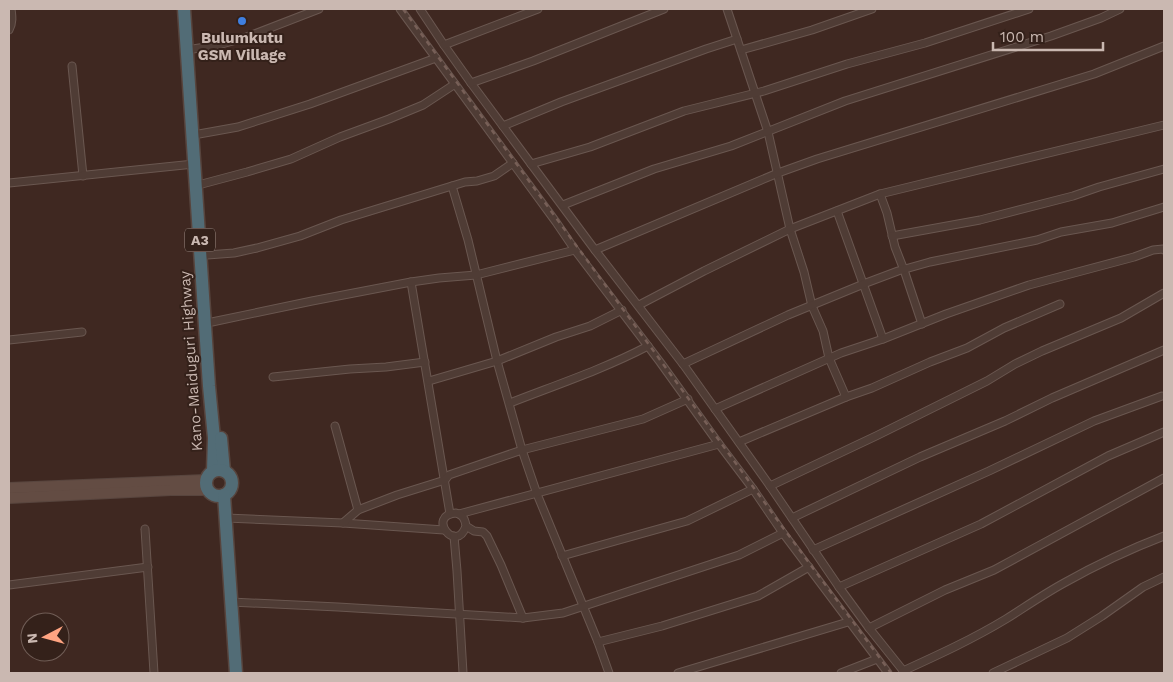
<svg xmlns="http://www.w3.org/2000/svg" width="1173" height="682" viewBox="0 0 1173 682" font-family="'Work Sans',sans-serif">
	<rect width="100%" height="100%" fill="#3f2821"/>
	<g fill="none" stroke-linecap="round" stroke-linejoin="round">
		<g stroke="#6a5750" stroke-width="9">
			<g id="street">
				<polyline points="400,9 556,222 575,250 660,362 719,444 753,489 783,533 888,673"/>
				<polyline points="420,9 444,45 471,83 595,250 683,364 770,486 839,587 869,628 905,673"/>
				<polyline points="727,9 768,132 790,229 804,272 812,306 823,331 829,358 846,397"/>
				<path d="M9,30C13,23 12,16 11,9"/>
				<polyline points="444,45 538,9"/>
				<polyline points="193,49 218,45 244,38 319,9"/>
				<polyline points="741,50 812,30 872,9"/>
				<polyline points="72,66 83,176"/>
				<polyline points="471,83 533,61 664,9"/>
				<polyline points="503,126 561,102 706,49 737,39"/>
				<polyline points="199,134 238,127 310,104 436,58"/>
				<polyline points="531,164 590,147 684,111 764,91 847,64 925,43 1029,9"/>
				<polyline points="9,183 194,164"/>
				<polyline points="202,184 247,172 291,159 340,137 389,119 423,105 455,84"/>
				<polyline points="452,186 468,240 497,361 522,450 537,494 598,642 609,673"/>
				<polyline points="880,194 887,213 895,247 904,270 922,324"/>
				<polyline points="563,205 654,169 731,146 845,101 1051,36 1101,18 1120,9"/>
				<polyline points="837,211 883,339"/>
				<polyline points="892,236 980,220 1073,196 1099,187 1164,169"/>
				<polyline points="595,250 778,173 817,159 1094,74 1164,46"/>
				<polyline points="207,255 234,253 257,248 300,236 341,220 442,189 465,182 477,181 494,176 513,163"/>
				<polyline points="411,282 450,514"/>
				<polyline points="639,305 704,271 790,229 880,194 1164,125"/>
				<polyline points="212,322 312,301 411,282 439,278 476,275 575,250"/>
				<polyline points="9,340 82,332"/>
				<polyline points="683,364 788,315 866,283 898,271 930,262 1037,240 1061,232 1112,223 1164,207"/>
				<polyline points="273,377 350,369 386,367 425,362"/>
				<polyline points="429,381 497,361 556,337 590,326 622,310"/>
				<path d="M510,403C556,385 604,369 648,346"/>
				<polyline points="715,409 841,353 883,339 946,314 1029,285 1134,257 1153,250 1163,249 1164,250"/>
				<polyline points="335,426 358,510"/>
				<polyline points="739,442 846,397 872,388 930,362 967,348 1004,328 1060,304"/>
				<polyline points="770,486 876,436 987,381 1015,364 1042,351 1121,318 1164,293"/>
				<polyline points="459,514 719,444"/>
				<polyline points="226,518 343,523 444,530"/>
				<polyline points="792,518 920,457 1005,421 1052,398 1164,350"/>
				<polyline points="343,523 358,510 397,495 445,480 449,475 522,450 643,419 688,399"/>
				<path d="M466,526C456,555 426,515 456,513C463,515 465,519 466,526L474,531L483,532L487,536L501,565L523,618"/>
				<polyline points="145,529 154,673"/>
				<polyline points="454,536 457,571 463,673"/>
				<polyline points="813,550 989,471 1094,421 1162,396"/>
				<polyline points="562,556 687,521 753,489"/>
				<polyline points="9,585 148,567"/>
				<polyline points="839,587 981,524 1108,456 1164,432"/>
				<polyline points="231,602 338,607 523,618 563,613 739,555 783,533"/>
				<polyline points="869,628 945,590 994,570 1164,478"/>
				<polyline points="598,642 662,626 758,596 809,567"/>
				<path d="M903,671C938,655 973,639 1006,619C1025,607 1044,594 1064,583C1096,565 1130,549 1164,536"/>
				<polyline points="678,673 848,622"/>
				<polyline points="841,673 877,659"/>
				<polyline points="993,673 1067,638 1102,616 1143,587 1164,577"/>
			</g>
		</g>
		<g stroke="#58453e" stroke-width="12">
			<g id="secondary">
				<polyline points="9,488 206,480"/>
				<polyline points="9,498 171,490 207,490"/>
			</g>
		</g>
		<g stroke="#57443d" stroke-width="15">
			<g id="highway">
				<polyline points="184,9 209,386 214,438 213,471"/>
				<polyline points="221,438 224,471"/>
				<circle cx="219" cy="483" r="13"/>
				<polyline points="224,495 236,673"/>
			</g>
		</g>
		<use href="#street" stroke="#4f3c35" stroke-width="7"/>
		<use href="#secondary" stroke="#634c43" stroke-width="10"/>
		<use href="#highway" stroke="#526c76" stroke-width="12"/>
		<polyline stroke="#775f57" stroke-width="2.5" stroke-dasharray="5 5" stroke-linecap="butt" points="403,9 784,529 891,673"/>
	</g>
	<circle fill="#3f7fe0" stroke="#34211a" stroke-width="2" cx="242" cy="21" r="5"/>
	<g text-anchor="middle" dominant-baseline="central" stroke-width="4" stroke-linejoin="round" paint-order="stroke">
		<rect fill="#34211a" stroke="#9d8b84" stroke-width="1" x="185" y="228.5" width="30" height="23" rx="4"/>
		<g font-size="14" font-weight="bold" fill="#cab8b1">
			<text x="200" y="240">A3</text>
		</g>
		<g font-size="15" font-weight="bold" fill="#cab8b1" stroke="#34211a">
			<text x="242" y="38">Bulumkutu<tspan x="242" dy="17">GSM Village</tspan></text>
		</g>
		<g font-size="15" fill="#cab8b1" stroke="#34211a">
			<text transform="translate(191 361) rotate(-94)">Kano-Maiduguri Highway</text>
		</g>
	</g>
	<rect width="1173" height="682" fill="none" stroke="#cab8b1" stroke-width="20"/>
	<g transform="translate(45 637) rotate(264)"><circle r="24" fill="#34211a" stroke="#705d56"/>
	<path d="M0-4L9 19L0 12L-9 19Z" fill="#ffa482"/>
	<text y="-8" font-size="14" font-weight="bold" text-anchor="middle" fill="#cab8b1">N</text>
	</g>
	<path d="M993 42v8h110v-8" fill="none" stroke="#cab8b1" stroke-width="2.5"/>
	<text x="1000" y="42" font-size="15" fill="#cab8b1" stroke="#34211a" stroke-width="4" paint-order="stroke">100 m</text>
</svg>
